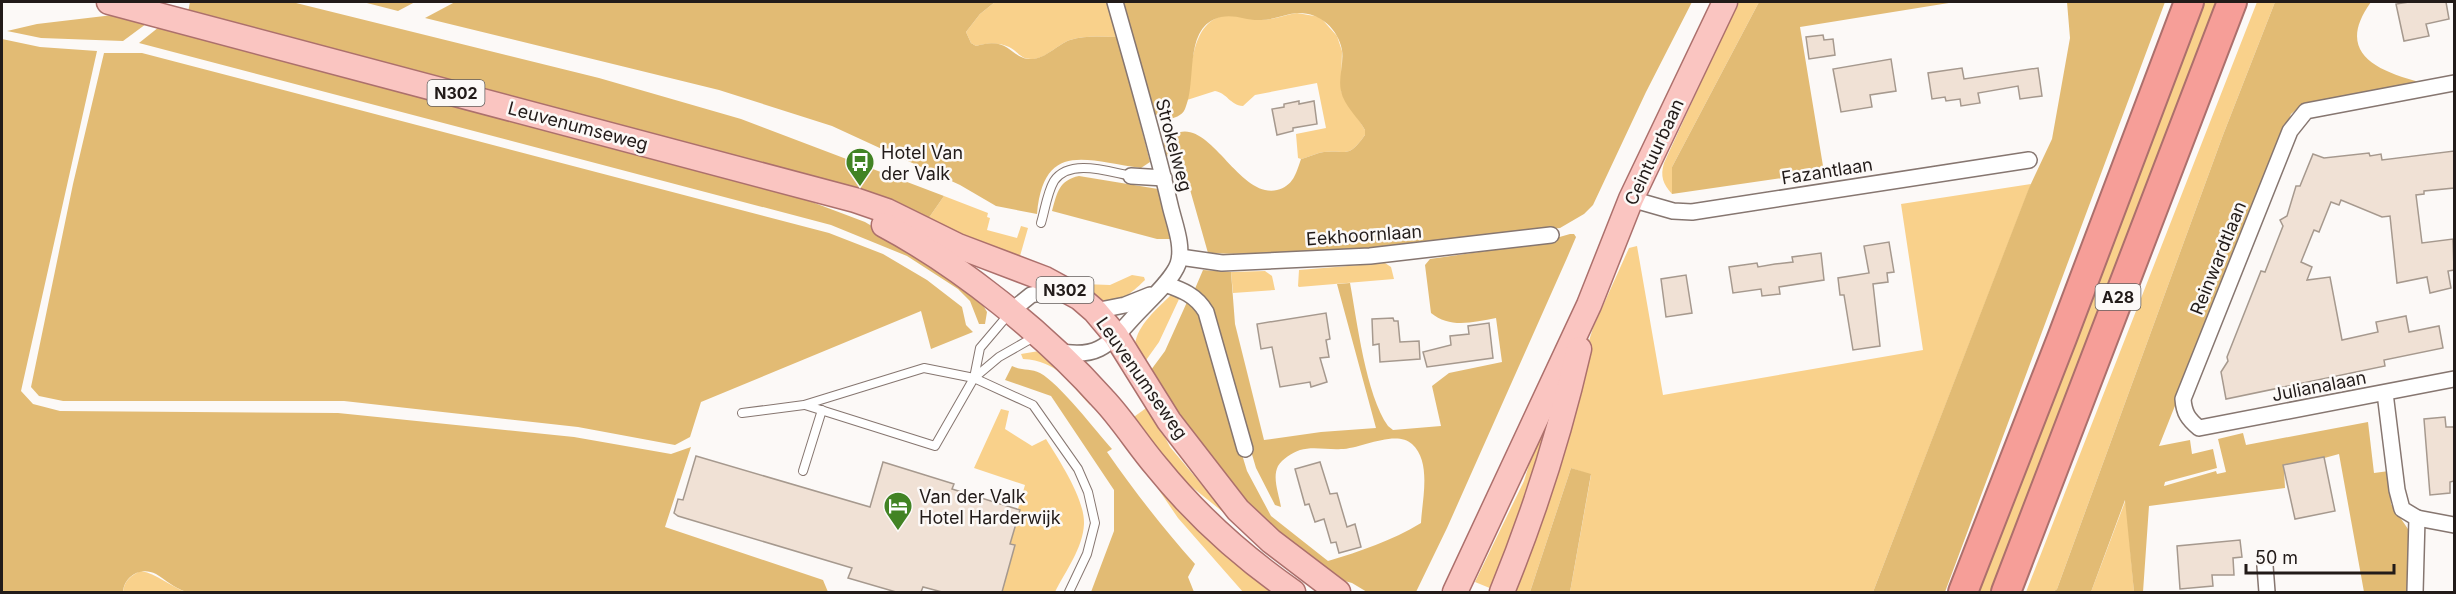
<svg xmlns="http://www.w3.org/2000/svg" width="2456" height="594" viewBox="0 0 2456 594" font-family="Inter,sans-serif">
	<rect width="100%" height="100%" fill="#fcf9f7"/>
	<g fill="#f9d18b">
		<path d="M995,2H1108L1118,37C1102,37 1086,35 1070,40C1058,44 1045,59 1033,59C1020,60 1018,51 1009,47C999,42 985,43 976,46L971,43L966,32L980,14Z"/>
		<path d="M1738,2H1759L1672,167V194C1663,184 1660,176 1664,163Z"/>
		<polygon points="2201,2 2221,2 1994,592 1974,592"/>
		<polygon points="2257,2 2275,2 2223,135 2057,589 2053,592 2026,592"/>
		<path d="M1297,13L1320,17L1337,36L1342,51L1341,91L1365,130V135C1347,160 1347,149 1324,152C1316,153 1309,157 1301,159L1298,158L1296,134L1326,128L1317,83L1255,95L1243,106C1230,105 1227,93 1215,91L1187,100C1192,68 1190,11 1237,15C1245,16 1252,20 1260,20C1272,20 1285,15 1297,13Z"/>
		<polygon points="2031,184 1873,592 1570,592 1591,475 1571,468 1530,592 1510,592 1593,328 1629,248 1637,246 1663,395 1923,350 1901,204"/>
		<polygon points="944,196 988,213 987,217 990,218 987,230 1017,238 1021,226 1028,228 1020,256 945,231 926,222"/>
		<polygon points="1385,263 1391,267 1394,279 1299,287 1298,286 1299,270"/>
		<polygon points="1265,271 1272,276 1275,290 1233,293 1231,272"/>
		<path d="M1132,275L1144,277L1145,280C1115,309 1109,305 1074,290L1083,284L1110,285Z"/>
		<path d="M1171,295L1180,297L1159,342L1144,363L1135,345C1137,325 1158,308 1171,295Z"/>
		<path d="M1039,351L1095,401L1090,405C1067,381 1058,361 1023,359L1021,354Z"/>
		<polygon points="1149,406 1170,447 1228,516 1187,483 1159,455 1131,419"/>
		<path d="M1001,409L1009,411L1005,429L1032,446L1046,439C1059,460 1085,499 1084,524C1083,548 1065,572 1055,592H999L1014,546L1008,543L1025,485L974,468Z"/>
		<polygon points="1104,411 1212,539 1270,592 1243,592 1178,518 1148,474 1100,414"/>
		<polygon points="1544,416 1556,420 1497,591 1475,582 1524,481"/>
		<polygon points="2126,499 2134,592 2091,592"/>
		<path d="M141,571C158,574 169,586 186,592H123C124,581 131,575 141,571Z"/>
	</g>
	<g fill="#e2bb74">
		<polygon points="190,2 292,2 599,78 741,119 944,196 926,222 807,174 188,12"/>
		<polygon points="363,2 415,2 398,11"/>
		<path d="M455,2H995L980,14L966,32L971,43L976,46C1011,35 1010,60 1032,59C1045,59 1058,44 1070,40C1086,35 1102,37 1118,37L1150,162L1141,168C1086,161 1044,140 1037,214L996,206L960,185L832,126L719,90L425,18Z"/>
		<path d="M1122,2H1692L1646,92L1593,205L1584,214L1560,228C1443,241 1326,258 1208,253L1185,172L1177,159L1166,156L1162,145C1203,95 1234,200 1277,190C1293,186 1296,174 1301,159C1309,157 1316,153 1324,152C1347,149 1347,160 1365,135V130C1358,117 1344,106 1341,91C1338,78 1344,64 1342,50C1338,28 1319,12 1297,13C1285,14 1273,20 1261,20C1247,21 1236,14 1221,17C1182,26 1198,82 1185,109C1182,116 1174,118 1166,120L1155,114L1152,108Z"/>
		<polygon points="1759,2 1955,2 1800,27 1824,172 1672,194 1672,167"/>
		<polygon points="2067,2 2165,2 1945,592 1873,592 2029,188 2052,139 2070,38"/>
		<path d="M2275,2H2371C2335,52 2375,70 2419,82L2342,100L2303,104L2291,114L2159,446L2190,440L2192,454L2213,449L2217,468L2165,482L2164,486L2216,471L2217,474L2226,472L2218,439L2243,433L2246,445L2368,422L2374,473L2389,471L2391,504L2410,532L2408,592H2364L2339,454L2284,469L2285,488L2149,506L2143,592H2134L2125,500L2091,592H2053L2057,589L2223,135Z"/>
		<polygon points="113,15 146,24 123,41 41,38 7,31 37,24"/>
		<polygon points="159,27 804,199 865,222 939,266 980,300 987,312 985,324 979,324 970,301 958,289 907,256 831,225 139,43"/>
		<path d="M2,39L40,47L97,51L21,391L33,404L60,411L338,413L574,437L671,454L691,447L665,527L823,580L828,592H186C173,587 167,581 156,574C140,566 124,577 123,592H2Z"/>
		<polygon points="104,53 142,53 829,233 883,254 927,280 962,307 966,325 973,332 931,349 921,311 701,402 690,437 675,445 578,427 344,401 63,401 39,396 31,387 73,184"/>
		<path d="M1079,176L1158,189L1171,239H1157L1052,211C1057,193 1059,180 1079,176Z"/>
		<path d="M1570,234H1574L1576,237L1567,258L1447,528L1416,592H1367L1352,583L1330,577L1252,512L1148,374L1165,351L1187,302L1188,301L1197,306L1247,471L1271,516L1328,561C1361,551 1391,541 1421,523C1422,500 1432,462 1412,444C1396,429 1360,449 1341,449C1328,450 1313,446 1300,450C1292,453 1282,459 1278,466C1272,478 1279,494 1281,507L1275,505L1256,468L1231,383L1194,291L1203,270L1231,272L1235,324L1264,440L1321,432L1376,428L1337,284L1350,283C1357,321 1366,395 1388,426L1393,430L1441,426L1432,386L1449,373L1502,362L1496,318C1474,322 1450,329 1431,313L1425,265L1430,259L1535,244Z"/>
		<path d="M1012,366C1021,371 1031,368 1040,373C1059,383 1096,431 1112,449L1107,452C1134,491 1163,528 1195,564L1188,577L1194,592H1091L1114,531V490L1051,396L1005,380Z"/>
		<polygon points="1571,468 1591,474 1570,592 1530,592"/>
	</g>
	<g fill="#f0e1d5" stroke="#a6998e" stroke-width="1.5">
		<polygon points="2409,2 2446,2 2449,19 2426,24 2429,36 2404,41 2396,4"/>
		<polygon points="1823,35 1824,40 1833,39 1835,55 1809,59 1806,37"/>
		<polygon points="1891,59 1896,91 1870,95 1872,107 1841,112 1833,69"/>
		<polygon points="1962,68 1964,79 2038,68 2042,96 2020,99 2018,86 1978,93 1980,103 1961,106 1960,99 1946,101 1945,97 1932,99 1928,73"/>
		<polygon points="1299,101 1299,104 1314,101 1317,124 1293,128 1293,131 1277,135 1272,109 1284,107 1284,104"/>
		<polygon points="2454,151 2454,188 2424,191 2424,194 2416,195 2422,243 2453,239 2454,270 2448,271 2451,288 2430,293 2427,277 2397,283 2390,216 2382,217 2341,200 2339,205 2331,202 2319,232 2314,230 2301,262 2312,267 2307,280 2330,277 2342,340 2378,332 2376,322 2406,316 2409,332 2439,326 2443,348 2384,360 2385,366 2226,399 2221,372 2228,361 2227,357 2261,271 2265,272 2283,226 2280,220 2287,216 2296,186 2300,186 2313,154 2324,158 2369,153 2370,156 2381,154 2382,160"/>
		<polygon points="1889,242 1894,272 1887,273 1888,282 1873,284 1880,346 1853,350 1844,295 1840,295 1838,278 1869,273 1864,246"/>
		<polygon points="1821,253 1824,280 1779,287 1780,294 1762,296 1761,289 1733,293 1729,267 1757,263 1758,267 1775,264 1793,262 1792,257"/>
		<polygon points="1686,275 1692,313 1666,317 1661,279"/>
		<polygon points="1326,313 1330,339 1326,340 1329,357 1320,358 1327,382 1311,387 1310,382 1280,387 1272,347 1261,349 1257,324"/>
		<polygon points="1393,318 1394,321 1398,321 1400,342 1419,341 1420,359 1380,362 1379,344 1373,345 1372,319"/>
		<polygon points="1489,323 1493,358 1427,367 1423,352 1451,345 1450,336 1469,334 1468,326"/>
		<polygon points="2445,417 2446,427 2454,427 2454,481 2450,482 2450,493 2430,495 2424,419"/>
		<polygon points="696,456 870,507 883,462 954,484 952,489 1020,510 1010,544 1015,545 1002,592 942,592 923,587 921,592 896,592 848,578 852,568 678,516 674,513 678,499 683,500"/>
		<polygon points="2324,457 2335,511 2295,519 2283,465"/>
		<polygon points="1320,462 1330,494 1337,493 1347,527 1355,524 1361,547 1339,553 1336,542 1331,543 1324,519 1315,522 1309,504 1305,505 1295,469"/>
		<polygon points="2240,540 2242,557 2233,558 2234,575 2212,575 2213,586 2180,589 2177,546"/>
	</g>
	<g fill="none" stroke-linecap="round" stroke-linejoin="round">
		<g stroke="#867670" stroke-width="10">
			<g id="lane">
				<path d="M1041,223C1045,210 1047,193 1054,181C1070,158 1109,172 1131,176"/>
				<polyline points="974,378 999,357 1034,337"/>
				<polyline points="805,405 935,446 974,378 980,348 1008,315"/>
				<polyline points="742,413 804,405 924,368 974,378 1033,405 1078,469 1088,492 1095,523 1087,554 1069,592"/>
				<polyline points="803,471 822,410"/>
			</g>
		</g>
		<g stroke="#867670" stroke-width="18">
			<g id="street">
				<path d="M2454,83L2306,111L2290,131L2183,399C2184,413 2188,419 2199,428L2454,379"/>
				<polyline points="1131,176 1164,178"/>
				<polyline points="1631,199 1673,211 1692,212 2029,160"/>
				<polyline points="1180,257 1222,263 1370,256 1551,235"/>
				<path d="M1165,284C1182,290 1196,295 1206,312L1245,449"/>
				<polyline points="1095,311 1125,305 1150,295"/>
				<polyline points="1010,312 1031,295 1061,289"/>
				<path d="M1057,351C1095,359 1107,347 1131,320C1144,305 1172,281 1178,264C1184,246 1174,223 1170,205C1154,137 1134,69 1115,2"/>
				<polyline points="2385,393 2397,490 2402,509 2417,518 2415,592"/>
				<polyline points="2417,518 2454,525"/>
				<polyline points="2265,566 2267,592"/>
			</g>
		</g>
		<g stroke="#ac706c" stroke-width="27">
			<g id="primary">
				<polyline points="109,2 855,200 887,211 958,246 1045,279 1080,298 1095,311 1116,336 1169,421 1238,510 1271,541 1338,592"/>
				<path d="M884,225C961,266 1045,334 1103,399C1123,420 1138,445 1157,467C1195,514 1244,558 1293,592"/>
				<polyline points="1455,592 1589,305 1631,199 1725,2"/>
				<path d="M1502,592C1534,514 1560,432 1579,349"/>
			</g>
		</g>
		<g stroke="#ac706c" stroke-width="32">
			<g id="highway">
				<polyline points="1963,592 2062,338 2189,2"/>
				<polyline points="2006,592 2232,2"/>
			</g>
		</g>
		<use href="#lane" stroke="#fff" stroke-width="8"/>
		<use href="#street" stroke="#fff" stroke-width="15"/>
		<use href="#primary" stroke="#fac5c1" stroke-width="24"/>
		<use href="#highway" stroke="#f69e98" stroke-width="28"/>
	</g>
	<defs>
		<g id="bus-pin" transform="scale(1.5)"><path d="M0 17L-7.5 6A9.5 9.5 0 1 1 7.5 6Z" fill="#428324" stroke="#fcf9f7"/><path d="M-5-6H5V4H4V6H2V4H-2V6H-4V4H-5ZM-3.5-4V0h7V-4ZM-3.5 1.2v1.5H-2V1.2ZM2 1.2v1.5H3.5V1.2Z" fill="#fff"/></g>
		<g id="hotel-pin" transform="scale(1.5)"><path d="M0 17L-7.5 6A9.5 9.5 0 1 1 7.5 6Z" fill="#428324" stroke="#fcf9f7"/><path d="M-6-4.5h1.5V1H6V5H4.5V3h-9V5H-6ZM-4 0a1.8 1.8 0 1 1 3.6 0ZM.5 0V-2.5h3Q6-2.5 6 0Z" fill="#fff"/></g>
	</defs>
	<g fill-rule="evenodd">
		<use href="#bus-pin" x="860" y="162"/>
		<use href="#hotel-pin" x="898" y="506"/>
	</g>
	<g text-anchor="middle" dominant-baseline="central" stroke-width="5" stroke-linejoin="round" paint-order="stroke">
		<g fill="#fcf9f7" stroke="#635e5c" stroke-width="1.5">
			<rect x="427.5" y="80" width="57" height="26" rx="4.5"/>
			<rect x="1036.5" y="277" width="57" height="26" rx="4.5"/>
			<rect x="2095.5" y="284" width="45" height="26" rx="4.5"/>
		</g>
		<g font-size="16" font-weight="bold" fill="#221b19">
			<text x="456" y="93">N302</text>
			<text x="1065" y="290">N302</text>
			<text x="2118" y="297">A28</text>
		</g>
		<g font-size="18" fill="#221b19" stroke="#fcf9f7">
			<text transform="translate(578 126) rotate(15)">Leuvenumseweg</text>
			<text transform="translate(1174 145) rotate(75)">Strokelweg</text>
			<text transform="translate(1654 152) rotate(-65)">Ceintuurbaan</text>
			<text transform="translate(1827 171) rotate(-9)">Fazantlaan</text>
			<text transform="translate(1364 235) rotate(-4)">Eekhoornlaan</text>
			<text transform="translate(2218 258) rotate(-68)">Reinwardtlaan</text>
			<text transform="translate(1142 378) rotate(55)">Leuvenumseweg</text>
			<text transform="translate(2319 386) rotate(-11)">Julianalaan</text>
		</g>
		<g font-size="18" fill="#221b19" stroke="#fcf9f7" text-anchor="start">
			<text x="881" y="152">Hotel Van<tspan x="881" dy="21">der Valk</tspan></text>
			<text x="919" y="496">Van der Valk<tspan x="919" dy="21">Hotel Harderwijk</tspan></text>
		</g>
	</g>
	<rect width="2456" height="594" fill="none" stroke="#221b19" stroke-width="6"/>
	<path d="M2246 564v9h148v-9" fill="none" stroke="#221b19" stroke-width="3"/>
	<text x="2255" y="564" font-size="18" fill="#221b19" stroke="#fcf9f7" stroke-width="4.5" paint-order="stroke">50 m</text>
</svg>
